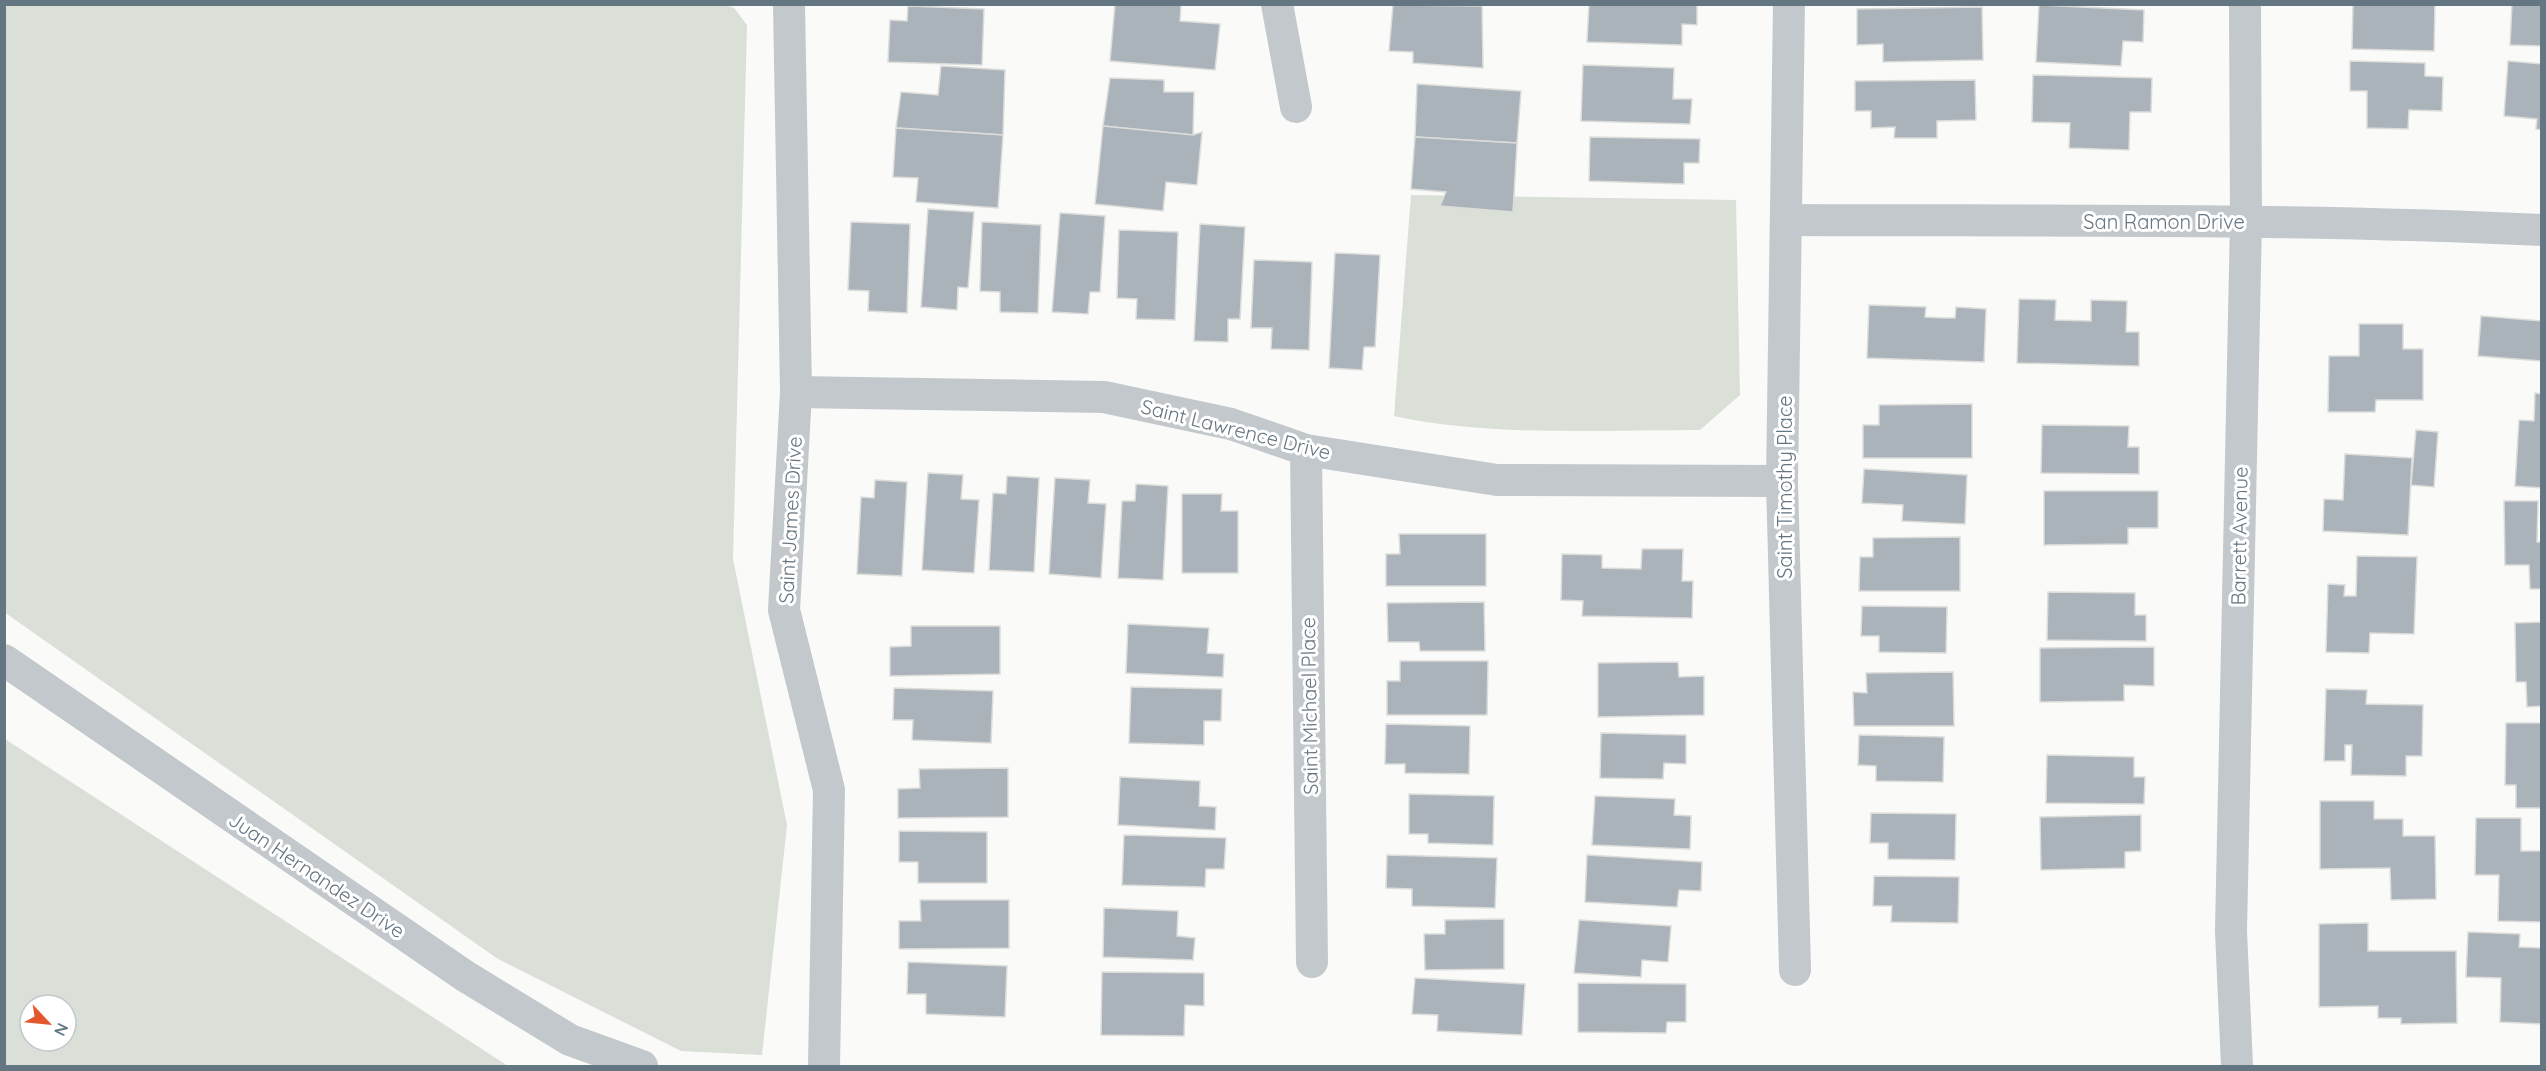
<svg xmlns="http://www.w3.org/2000/svg" width="2546" height="1071" viewBox="0 0 2546 1071" font-family="Quicksand,sans-serif">
	<rect width="100%" height="100%" fill="#fafaf8"/>
	<g fill="#dadfd7" fill-rule="evenodd">
		<polygon points="723,4 734,8 747,25 733,559 787,825 762,1055 681,1051 498,959 4,612 5,5"/>
		<path d="M1411,195L1736,200L1740,395L1700,430C1601,430 1491,437 1394,416Z"/>
		<path d="M5,739L508,1066H5ZM30,1005H66V1041H30Z"/>
	</g>
	<g fill="#aab3b9" stroke="#dcdcda" stroke-width="1.5">
		<polygon points="1115,4 1181,5 1180,21 1220,24 1215,70 1110,61"/>
		<polygon points="1374,4 1482,4 1482,6"/>
		<polygon points="1589,4 1697,4 1697,25 1682,24 1682,45 1587,42"/>
		<polygon points="2353,4 2435,4 2434,51 2352,49"/>
		<polygon points="2512,4 2542,4 2542,46 2510,45"/>
		<polygon points="1393,5 1482,6 1483,68 1413,63 1413,52 1389,51"/>
		<polygon points="2039,5 2144,10 2143,42 2123,41 2121,66 2036,62"/>
		<polygon points="908,6 984,9 982,65 888,62 890,20 907,21"/>
		<polygon points="1982,7 1983,60 1883,62 1883,44 1857,45 1857,9"/>
		<polygon points="2350,61 2425,63 2425,76 2443,77 2442,111 2409,110 2408,129 2367,128 2367,91 2350,91"/>
		<polygon points="2508,61 2542,64 2542,130 2536,129 2537,119 2504,116"/>
		<polygon points="1583,65 1674,68 1673,99 1692,99 1690,124 1581,121"/>
		<polygon points="941,66 1005,70 1003,135 896,128 901,92 938,95"/>
		<polygon points="2033,75 2152,78 2151,112 2130,112 2129,150 2069,148 2070,123 2032,122"/>
		<polygon points="1110,78 1164,80 1164,92 1194,92 1193,135 1103,126"/>
		<polygon points="1975,80 1976,120 1937,121 1937,138 1894,138 1895,127 1871,128 1871,111 1855,111 1855,81"/>
		<polygon points="1417,84 1521,91 1517,143 1415,137"/>
		<polygon points="1103,126 1193,135 1202,132 1197,185 1166,182 1163,211 1095,204"/>
		<polygon points="896,128 1003,135 998,208 916,202 918,178 893,177"/>
		<polygon points="1415,137 1517,143 1513,212 1440,206 1446,192 1411,189"/>
		<polygon points="1590,137 1700,139 1699,163 1684,163 1684,184 1589,181"/>
		<polygon points="928,209 974,212 968,288 958,287 957,310 921,307"/>
		<polygon points="1060,213 1105,216 1100,292 1090,292 1088,314 1052,312"/>
		<polygon points="851,222 910,224 907,313 868,311 869,291 848,290"/>
		<polygon points="982,222 1041,225 1038,313 1000,312 1000,292 980,291"/>
		<polygon points="1200,224 1245,227 1240,319 1228,319 1228,342 1194,341"/>
		<polygon points="1119,230 1178,232 1175,320 1136,319 1137,299 1117,298"/>
		<polygon points="1335,253 1380,255 1375,347 1364,347 1362,370 1329,368"/>
		<polygon points="1254,260 1312,262 1309,350 1271,349 1272,328 1251,328"/>
		<polygon points="2019,299 2056,300 2055,320 2091,321 2091,300 2127,301 2126,332 2139,332 2139,366 2017,363"/>
		<polygon points="1869,305 1926,307 1925,317 1944,318 1955,318 1956,307 1986,309 1984,362 1867,358"/>
		<polygon points="2481,316 2542,321 2542,361 2478,356"/>
		<polygon points="2359,324 2403,324 2403,349 2423,349 2423,400 2376,400 2375,412 2328,412 2329,356 2359,356"/>
		<polygon points="2535,393 2542,394 2542,488 2515,486 2519,420 2534,421"/>
		<polygon points="1972,404 1972,458 1863,458 1863,425 1879,425 1879,405"/>
		<polygon points="2042,425 2129,426 2128,447 2139,447 2139,474 2041,473"/>
		<polygon points="2416,430 2438,432 2434,487 2411,485"/>
		<polygon points="2345,454 2412,458 2408,535 2323,531 2324,499 2343,500"/>
		<polygon points="1864,469 1967,475 1965,524 1902,521 1903,505 1862,503"/>
		<polygon points="928,473 963,475 961,499 979,500 974,573 922,570"/>
		<polygon points="1007,476 1039,478 1034,572 989,570 993,493 1006,494"/>
		<polygon points="1055,478 1090,480 1088,503 1106,504 1101,578 1049,574"/>
		<polygon points="875,480 907,482 902,576 857,574 861,497 874,498"/>
		<polygon points="1136,484 1168,486 1163,580 1118,578 1122,501 1135,501"/>
		<polygon points="2044,491 2158,491 2158,528 2128,528 2128,544 2044,545"/>
		<polygon points="1182,494 1222,494 1221,511 1238,511 1238,573 1182,573"/>
		<polygon points="2504,501 2538,501 2537,542 2542,542 2542,589 2530,589 2529,565 2505,565"/>
		<polygon points="1399,534 1486,534 1486,586 1386,586 1386,554 1400,554"/>
		<polygon points="1960,537 1960,591 1859,591 1860,557 1873,557 1873,538"/>
		<polygon points="1642,549 1683,549 1682,581 1693,581 1692,618 1582,616 1583,601 1561,600 1562,554 1602,555 1602,568 1641,569"/>
		<polygon points="2357,556 2417,557 2414,634 2370,633 2369,653 2326,652 2328,584 2345,585 2344,596 2356,596"/>
		<polygon points="2048,592 2135,593 2135,615 2146,615 2146,641 2047,640"/>
		<polygon points="1484,602 1485,651 1420,651 1419,642 1388,642 1387,603"/>
		<polygon points="1862,606 1947,607 1946,653 1879,652 1879,636 1861,636"/>
		<polygon points="2542,622 2542,706 2527,707 2526,682 2516,682 2515,623"/>
		<polygon points="1128,624 1209,628 1207,653 1224,654 1223,677 1126,673"/>
		<polygon points="911,626 1000,626 1000,674 890,676 890,647 911,646"/>
		<polygon points="2154,647 2154,686 2124,685 2124,701 2040,702 2040,648"/>
		<polygon points="1400,661 1488,661 1487,715 1387,715 1387,681 1400,681"/>
		<polygon points="1678,662 1679,677 1704,676 1704,715 1598,717 1598,663"/>
		<polygon points="1953,672 1954,726 1854,726 1853,692 1867,693 1866,673"/>
		<polygon points="1131,687 1222,689 1221,721 1204,721 1204,745 1129,743"/>
		<polygon points="894,688 993,691 991,743 912,740 913,720 893,720"/>
		<polygon points="2326,689 2367,690 2366,704 2423,705 2422,756 2406,756 2406,776 2351,775 2352,745 2345,745 2345,761 2324,761"/>
		<polygon points="2506,723 2542,723 2542,808 2516,808 2516,785 2505,785"/>
		<polygon points="1386,724 1470,726 1469,774 1405,773 1405,764 1385,764"/>
		<polygon points="1601,733 1686,735 1686,764 1664,763 1663,779 1600,778"/>
		<polygon points="1859,735 1944,737 1943,782 1876,781 1876,766 1858,765"/>
		<polygon points="2047,755 2134,757 2134,777 2145,777 2144,804 2046,803"/>
		<polygon points="1008,768 1008,817 898,818 898,789 920,788 919,769"/>
		<polygon points="1120,777 1200,781 1199,806 1216,807 1215,830 1118,825"/>
		<polygon points="1409,794 1494,796 1493,845 1428,843 1428,834 1409,834"/>
		<polygon points="1595,796 1675,799 1674,815 1691,816 1690,849 1592,845"/>
		<polygon points="2320,801 2374,801 2374,819 2403,819 2403,836 2435,836 2436,899 2391,900 2390,868 2320,869"/>
		<polygon points="1871,813 1956,814 1955,860 1888,859 1888,843 1870,843"/>
		<polygon points="2141,815 2141,851 2125,852 2125,868 2041,870 2040,817"/>
		<polygon points="2476,818 2521,818 2521,851 2540,851 2542,845 2542,922 2498,921 2499,875 2475,875"/>
		<polygon points="899,831 987,832 987,883 918,883 918,862 899,862"/>
		<polygon points="1124,835 1226,838 1224,869 1206,869 1205,887 1122,885"/>
		<polygon points="1387,855 1497,858 1495,908 1412,906 1412,889 1386,888"/>
		<polygon points="1587,855 1702,862 1701,891 1679,890 1677,907 1585,902"/>
		<polygon points="1874,876 1959,877 1958,923 1891,922 1892,906 1873,906"/>
		<polygon points="920,900 1009,900 1009,948 899,949 899,921 921,921"/>
		<polygon points="1104,908 1178,911 1177,936 1195,938 1193,960 1103,957"/>
		<polygon points="1504,919 1504,969 1425,970 1424,934 1445,934 1445,920"/>
		<polygon points="1579,920 1671,926 1668,962 1642,960 1641,977 1574,973"/>
		<polygon points="2368,923 2368,951 2456,951 2457,1023 2401,1024 2401,1018 2378,1018 2378,1006 2319,1007 2319,924"/>
		<polygon points="2468,932 2520,934 2519,947 2542,948 2542,1024 2500,1022 2501,978 2466,977"/>
		<polygon points="908,962 1007,966 1005,1017 926,1014 926,994 907,994"/>
		<polygon points="1102,972 1204,973 1204,1006 1185,1005 1184,1036 1101,1035"/>
		<polygon points="1415,978 1525,984 1522,1035 1437,1031 1438,1015 1412,1014"/>
		<polygon points="1578,983 1686,984 1686,1022 1667,1022 1666,1033 1578,1032"/>
	</g>
	<g fill="none" stroke-linecap="round" stroke-linejoin="round">
		<g stroke="#c3c8cc" stroke-width="32">
			<polyline points="789,4 796,392 784,610 829,790 824,1066"/>
			<polyline points="1277,4 1296,107"/>
			<polyline points="1789,4 1782,481 1795,970"/>
			<path d="M1787,220C2038,221 2290,218 2542,230"/>
			<polyline points="796,392 1104,397 1231,424 1306,450 1497,480 1782,481"/>
			<polyline points="1306,450 1312,962"/>
			<polyline points="4,660 465,976 570,1040 642,1066"/>
			<polyline points="2237,1066 2231,931 2246,221 2245,4"/>
		</g>
	</g>
	<g text-anchor="middle" dominant-baseline="central" stroke-width="6" stroke-linejoin="round" paint-order="stroke">
		<g font-size="20" fill="#657683" stroke="#fff">
			<text x="2164" y="221">San Ramon Drive</text>
			<text transform="translate(1236 429) rotate(14)">Saint Lawrence Drive</text>
			<text transform="translate(1784 487) rotate(-90)">Saint Timothy Place</text>
			<text transform="translate(790 520) rotate(-87)">Saint James Drive</text>
			<text transform="translate(2239 536) rotate(-89)">Barrett Avenue</text>
			<text transform="translate(1309 706) rotate(-91)">Saint Michael Place</text>
			<text transform="translate(317 875) rotate(34)">Juan Hernandez Drive</text>
		</g>
	</g>
	<rect width="2546" height="1071" fill="none" stroke="#657683" stroke-width="12"/>
	<g transform="translate(48 1023) rotate(116)"><circle r="28" fill="#ffffff" stroke="#c1c8cd" stroke-width="1.5"/>
	<path d="M0-4.5L10 22L0 15L-10 22Z" fill="#e4572e"/>
	<text y="-9" font-size="16" font-weight="bold" text-anchor="middle" fill="#657683">N</text>
	</g>
</svg>
